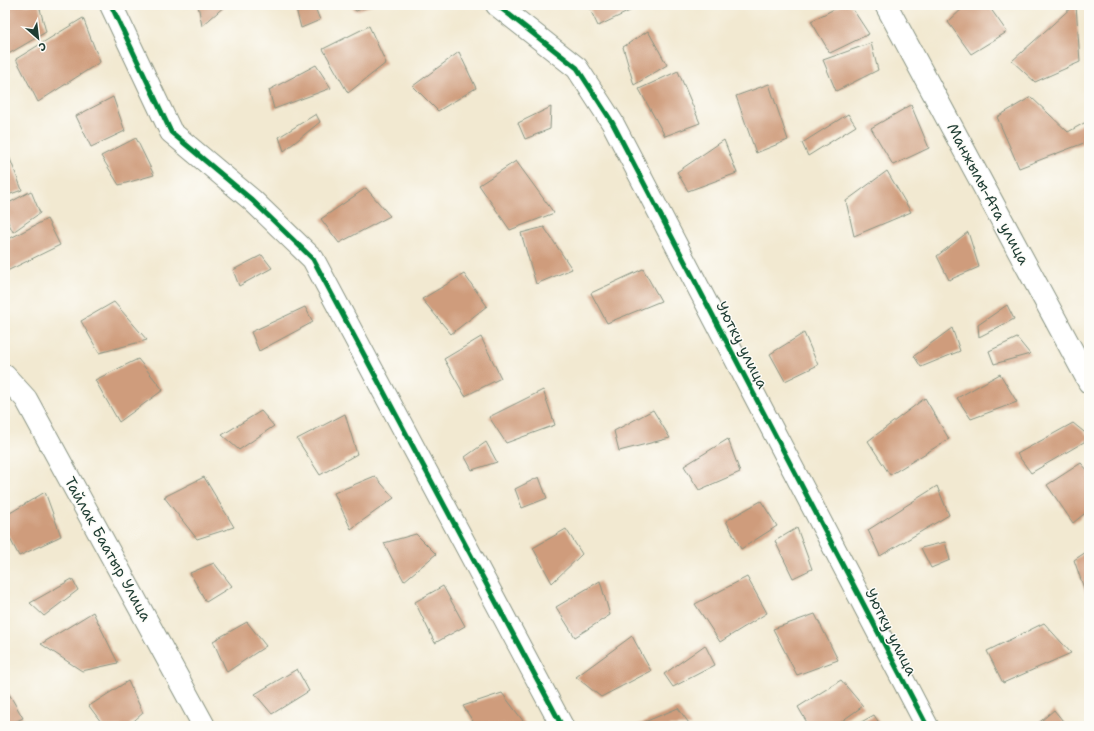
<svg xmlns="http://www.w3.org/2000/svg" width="1094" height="731" viewBox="0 0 1094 731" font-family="'Shantell Sans',sans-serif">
	<rect width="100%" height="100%" fill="#fdfcf7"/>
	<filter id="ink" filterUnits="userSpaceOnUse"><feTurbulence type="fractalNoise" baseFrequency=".025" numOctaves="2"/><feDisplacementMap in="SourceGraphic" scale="8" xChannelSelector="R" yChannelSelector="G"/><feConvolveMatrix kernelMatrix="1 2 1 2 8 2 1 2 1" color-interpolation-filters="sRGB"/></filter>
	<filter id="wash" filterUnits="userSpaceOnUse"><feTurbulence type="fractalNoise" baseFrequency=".012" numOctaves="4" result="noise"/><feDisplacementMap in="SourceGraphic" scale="16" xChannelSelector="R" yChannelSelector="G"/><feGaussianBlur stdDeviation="0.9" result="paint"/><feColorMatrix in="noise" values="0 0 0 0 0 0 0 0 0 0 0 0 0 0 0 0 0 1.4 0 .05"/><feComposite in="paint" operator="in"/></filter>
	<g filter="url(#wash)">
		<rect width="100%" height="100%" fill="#f2e9d1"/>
		<g id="blocks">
			<g fill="#cf9c7c">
				<polygon points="5,5 39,5 46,32 5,56"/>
				<polygon points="198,5 226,5 202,26"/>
				<polygon points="295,5 314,5 320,20 301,28"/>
				<polygon points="349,5 373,5 356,11"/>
				<polygon points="588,5 633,5 634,9 598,26"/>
				<polygon points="842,5 850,5 869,34 830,53 811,21"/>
				<polygon points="966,5 988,5 1007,32 971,54 948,22"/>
				<polygon points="1074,5 1076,5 1080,62 1035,82 1012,61"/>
				<polygon points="83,18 100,62 38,102 16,59"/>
				<polygon points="369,26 386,63 348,93 323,49"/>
				<polygon points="648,31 667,65 634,85 623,47"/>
				<polygon points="871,43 878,70 836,91 823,60"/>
				<polygon points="459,52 476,88 438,111 413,86"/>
				<polygon points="316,65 331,88 274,109 269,90"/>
				<polygon points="678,71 700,123 665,136 639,89"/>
				<polygon points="769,84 788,140 756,153 736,96"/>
				<polygon points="113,97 125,131 91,147 76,116"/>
				<polygon points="1031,97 1068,132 1084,123 1089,125 1089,141 1019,168 997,117"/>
				<polygon points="911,105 929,148 893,165 871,128"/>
				<polygon points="551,107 550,129 525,139 518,123"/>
				<polygon points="316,114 320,122 284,151 279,137"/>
				<polygon points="848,114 856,126 808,156 802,143"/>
				<polygon points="136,138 154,175 119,185 101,156"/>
				<polygon points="724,140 737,173 688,191 677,172"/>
				<polygon points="7,151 22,190 5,196 5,152"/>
				<polygon points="516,161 554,213 510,230 479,185"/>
				<polygon points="887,171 911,212 854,236 846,201"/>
				<polygon points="366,188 390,216 339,243 321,219"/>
				<polygon points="31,191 40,213 13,232 5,216 5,205"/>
				<polygon points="47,219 60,245 7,271 5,267 5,241"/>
				<polygon points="544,227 572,269 536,284 521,233"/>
				<polygon points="968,232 979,267 949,280 937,256"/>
				<polygon points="262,255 272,268 239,286 233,270"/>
				<polygon points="643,269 661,301 607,323 591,293"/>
				<polygon points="464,274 487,306 451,334 422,299"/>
				<polygon points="114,302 147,340 99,353 81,321"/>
				<polygon points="1007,305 1014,319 979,337 978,325"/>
				<polygon points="305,307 313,322 259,351 251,332"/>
				<polygon points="952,328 960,351 921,367 914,356"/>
				<polygon points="804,333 818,365 785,381 770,354"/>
				<polygon points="481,337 501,378 465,396 444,359"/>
				<polygon points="1017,338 1030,354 994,364 989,351"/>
				<polygon points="138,359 163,390 119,422 95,380"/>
				<polygon points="1000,374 1017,402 971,419 957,398"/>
				<polygon points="543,390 555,425 506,443 489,417"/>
				<polygon points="925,398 949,439 890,475 868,441"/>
				<polygon points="653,410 670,438 619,451 614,431"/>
				<polygon points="261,411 274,426 239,450 222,435"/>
				<polygon points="345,414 357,454 320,475 297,439"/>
				<polygon points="1073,423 1089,436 1089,439 1031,473 1017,454"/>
				<polygon points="728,439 740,472 699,490 684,466"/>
				<polygon points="486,442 497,462 472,470 465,457"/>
				<polygon points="1081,463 1089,472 1089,510 1073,523 1047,485"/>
				<polygon points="375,476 394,498 351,529 334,493"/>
				<polygon points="204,477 234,527 197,539 164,497"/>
				<polygon points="539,477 547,498 522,508 515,489"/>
				<polygon points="937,486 949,515 880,556 868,530"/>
				<polygon points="45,492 61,536 19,556 5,529 5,516"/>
				<polygon points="761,501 777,526 741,549 726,521"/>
				<polygon points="797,528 812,569 793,578 775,541"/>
				<polygon points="566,529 582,554 552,583 533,548"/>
				<polygon points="416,534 436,554 404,581 384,543"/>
				<polygon points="945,542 950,560 931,568 921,548"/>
				<polygon points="1089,550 1089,592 1086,594 1074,560"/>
				<polygon points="214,563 232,586 206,602 190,573"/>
				<polygon points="747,577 767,613 720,642 695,604"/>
				<polygon points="72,579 78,590 44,616 30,603"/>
				<polygon points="600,581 610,615 575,637 556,607"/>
				<polygon points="443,586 465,626 435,643 415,602"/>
				<polygon points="93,612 118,663 82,671 41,644"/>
				<polygon points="815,614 838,660 797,675 773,629"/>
				<polygon points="247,622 266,646 227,672 213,641"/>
				<polygon points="1044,623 1071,653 1003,683 987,651"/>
				<polygon points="632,636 651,671 601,697 576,677"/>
				<polygon points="705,645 715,665 673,687 664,674"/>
				<polygon points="297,669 309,691 272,714 255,694"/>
				<polygon points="841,680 863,706 835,726 809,726 798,707"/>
				<polygon points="128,681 143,713 128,726 104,726 89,706"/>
				<polygon points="5,687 23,718 6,726 5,726"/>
				<polygon points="502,693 527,726 476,726 463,706"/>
				<polygon points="678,708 691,726 635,726"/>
				<polygon points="1054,710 1067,726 1035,726"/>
				<polygon points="874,715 881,726 854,726"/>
			</g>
		</g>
	</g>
	<g filter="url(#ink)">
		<use href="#blocks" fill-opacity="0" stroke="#889382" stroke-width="1"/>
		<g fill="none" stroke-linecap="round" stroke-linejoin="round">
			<g stroke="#889382" stroke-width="24">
				<g id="street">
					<polyline points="111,5 171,132 252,200 313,259 562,726"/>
					<polyline points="497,5 577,68 612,122 927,726"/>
					<polyline points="886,5 1089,382"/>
					<polyline points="5,376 26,399 204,726"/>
				</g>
			</g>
			<use href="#street" stroke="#fff" stroke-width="22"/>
			<g stroke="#fdfcf7" stroke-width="8">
				<g id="cycleway">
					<polyline points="111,5 171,132 252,200 313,259 562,726"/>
					<polyline points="497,5 577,68 612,122 927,726"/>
				</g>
			</g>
			<use href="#cycleway" stroke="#00873e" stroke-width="5"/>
		</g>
	</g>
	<g text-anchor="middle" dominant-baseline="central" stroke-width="3" stroke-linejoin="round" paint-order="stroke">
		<g font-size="15" fill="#1f3d34" stroke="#fdfcf7">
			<text transform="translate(988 194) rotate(62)">Манжылы-Ата улица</text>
			<text transform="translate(742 345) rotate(63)">Уютку улица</text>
			<text transform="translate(108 549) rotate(61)">Тайлак Баатыр Улица</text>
			<text transform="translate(891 632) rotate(63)">Уютку улица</text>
		</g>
	</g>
	<rect width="1094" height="731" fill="none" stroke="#fdfcf7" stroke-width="20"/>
	<g transform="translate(38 38) rotate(152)" stroke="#fdfcf7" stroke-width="3" paint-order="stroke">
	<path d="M0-3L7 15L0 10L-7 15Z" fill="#1f3d34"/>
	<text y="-6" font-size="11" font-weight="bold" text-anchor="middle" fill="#1f3d34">С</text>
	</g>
</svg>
